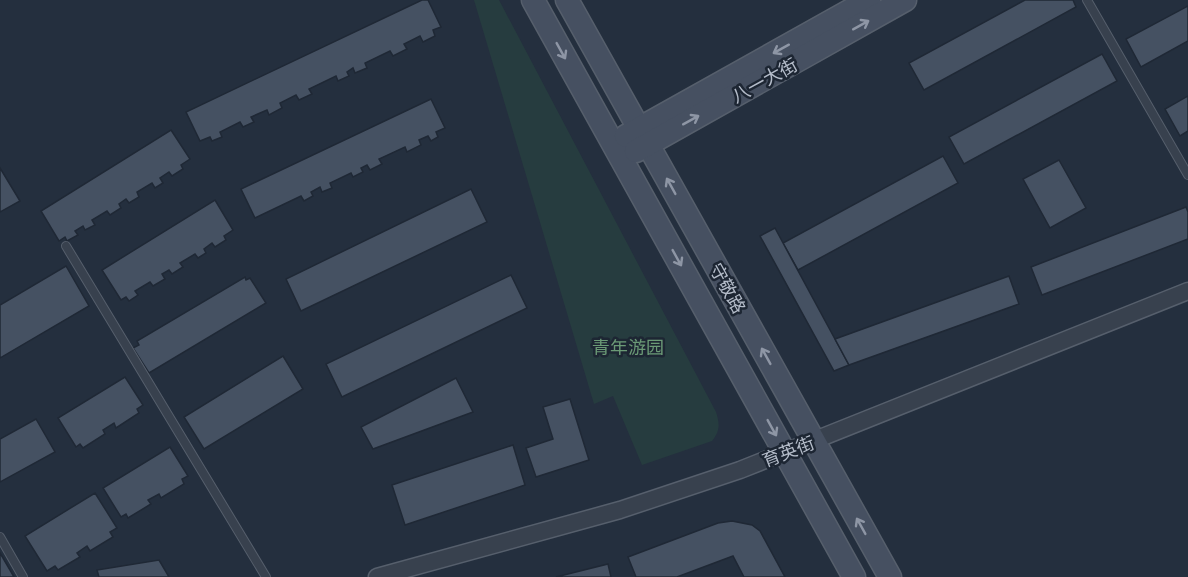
<svg xmlns="http://www.w3.org/2000/svg" width="1188" height="577" viewBox="0 0 1188 577" font-family="Lato,'Noto Sans SC',sans-serif">
	<rect width="100%" height="100%" fill="#242f3e"/>
	<path fill="#263c3f" d="M474,0H499L716,412C720,424 720,431 712,441L642,465L613,396L594,404Z"/>
	<g fill="#455162" stroke="#1f2835" stroke-width="1.5">
		<polygon points="422,0 428,0 441,27 433,30 435,36 423,42 420,36 404,44 407,49 393,56 390,51 365,63 367,68 355,73 353,68 347,72 349,76 338,81 336,76 309,89 312,94 299,100 296,95 280,103 282,108 269,115 267,110 251,117 254,122 243,127 240,122 220,132 222,137 212,141 210,137 200,141 186,112"/>
		<polygon points="1025,0 1073,0 1076,7 924,90 909,63"/>
		<polygon points="1188,6 1188,41 1141,67 1126,39"/>
		<polygon points="1102,54 1117,81 964,164 949,137"/>
		<polygon points="1188,96 1188,131 1180,136 1165,109"/>
		<polygon points="431,99 445,128 436,132 438,137 431,141 428,136 419,140 421,145 407,152 405,147 379,159 382,164 370,170 367,165 361,168 363,172 353,177 351,173 330,183 332,188 322,192 320,187 311,192 313,196 304,201 301,196 255,218 241,189"/>
		<polygon points="171,130 190,159 181,165 183,169 172,176 169,172 160,178 163,183 155,188 152,183 137,192 139,197 129,203 126,199 119,204 121,208 110,215 107,211 92,220 95,225 85,230 83,226 75,231 78,235 67,241 65,237 59,241 41,211"/>
		<polygon points="943,156 958,183 798,270 783,243"/>
		<polygon points="1059,160 1086,208 1050,228 1023,179"/>
		<polygon points="0,168 20,201 0,212"/>
		<polygon points="471,189 487,222 301,311 286,279"/>
		<polygon points="215,200 233,230 224,236 226,240 215,247 212,243 204,249 206,253 198,258 195,254 180,263 183,267 172,274 169,270 162,274 165,279 153,286 150,282 135,291 138,295 129,301 126,297 121,300 102,270"/>
		<polygon points="1186,207 1188,212 1188,239 1042,295 1031,267"/>
		<polygon points="775,228 783,243 849,365 834,371 760,236"/>
		<polygon points="66,266 89,306 0,358 0,305"/>
		<polygon points="511,275 527,308 342,397 326,364"/>
		<polygon points="1009,276 1019,304 849,365 835,339"/>
		<polygon points="245,277 246,280 250,278 266,303 149,373 133,348 139,345 137,341"/>
		<polygon points="283,356 303,389 204,449 184,417"/>
		<polygon points="125,377 143,405 137,409 139,413 116,428 114,423 103,430 105,434 83,448 80,444 76,447 58,418"/>
		<polygon points="456,378 473,412 373,449 361,427"/>
		<polygon points="570,399 589,460 536,477 526,448 553,439 543,407"/>
		<polygon points="36,419 55,452 0,482 0,439"/>
		<polygon points="513,445 525,485 405,525 392,485"/>
		<polygon points="170,447 188,476 182,479 184,484 161,498 159,494 148,500 151,504 128,518 126,514 121,517 103,488"/>
		<polygon points="95,493 117,528 110,532 113,537 90,551 87,546 77,553 80,557 58,570 55,566 47,571 25,536"/>
		<polygon points="732,521 752,525 760,531 785,577 744,577 733,556 677,577 636,577 628,557 718,523"/>
		<polygon points="0,553 14,577 0,577"/>
		<polygon points="159,560 169,577 99,577 97,570"/>
		<polygon points="608,564 611,577 556,577"/>
	</g>
	<g fill="none" stroke-linecap="round" stroke-linejoin="round">
		<g stroke="#565f6c" stroke-width="10">
			<g id="lane">
				<polyline points="1087,0 1188,175"/>
				<polyline points="66,246 266,577"/>
				<polyline points="0,537 23,577"/>
			</g>
		</g>
		<g stroke="#565f6c" stroke-width="19">
			<polyline id="street" points="377,577 620,510 740,470 1188,291"/>
		</g>
		<g stroke="#565f6c" stroke-width="25">
			<g id="secondary">
				<polyline points="533,0 854,577"/>
				<polyline points="567,0 890,577"/>
				<polyline points="626,136 869,0"/>
				<polyline points="636,151 905,0"/>
			</g>
		</g>
		<use href="#lane" stroke="#38414e" stroke-width="8"/>
		<use href="#street" stroke="#38414e" stroke-width="16"/>
		<use href="#secondary" stroke="#465061" stroke-width="22"/>
	</g>
	<defs><path id="oneway-shaft" d="M-6 0H5M1.5-3L5.5 0L1.5 3" fill="none" stroke-width="1.6" stroke-linecap="round" stroke-linejoin="round" transform="scale(1.5)"/></defs>
	<g stroke="#8e96a5">
		<use href="#oneway-shaft" transform="translate(861 25) rotate(-29)"/>
		<use href="#oneway-shaft" transform="translate(781 49) rotate(151)"/>
		<use href="#oneway-shaft" transform="translate(561 51) rotate(61)"/>
		<use href="#oneway-shaft" transform="translate(691 120) rotate(-29)"/>
		<use href="#oneway-shaft" transform="translate(671 186) rotate(-119)"/>
		<use href="#oneway-shaft" transform="translate(677 258) rotate(61)"/>
		<use href="#oneway-shaft" transform="translate(766 356) rotate(-119)"/>
		<use href="#oneway-shaft" transform="translate(772 428) rotate(61)"/>
		<use href="#oneway-shaft" transform="translate(861 526) rotate(-119)"/>
	</g>
	<g text-anchor="middle" dominant-baseline="central" stroke-width="5" stroke-linejoin="round" paint-order="stroke">
		<g font-size="18" fill="#b4bcc9" stroke="#1d2633">
			<text transform="translate(764 80) rotate(-29)">八一大街</text>
			<text transform="translate(728 288) rotate(61)">守敬路</text>
			<text transform="translate(788 451) rotate(-21)">育英街</text>
		</g>
		<g font-size="18" fill="#6b9a76" stroke="#1d2633">
			<text x="628" y="347">青年游园</text>
		</g>
	</g>
</svg>
